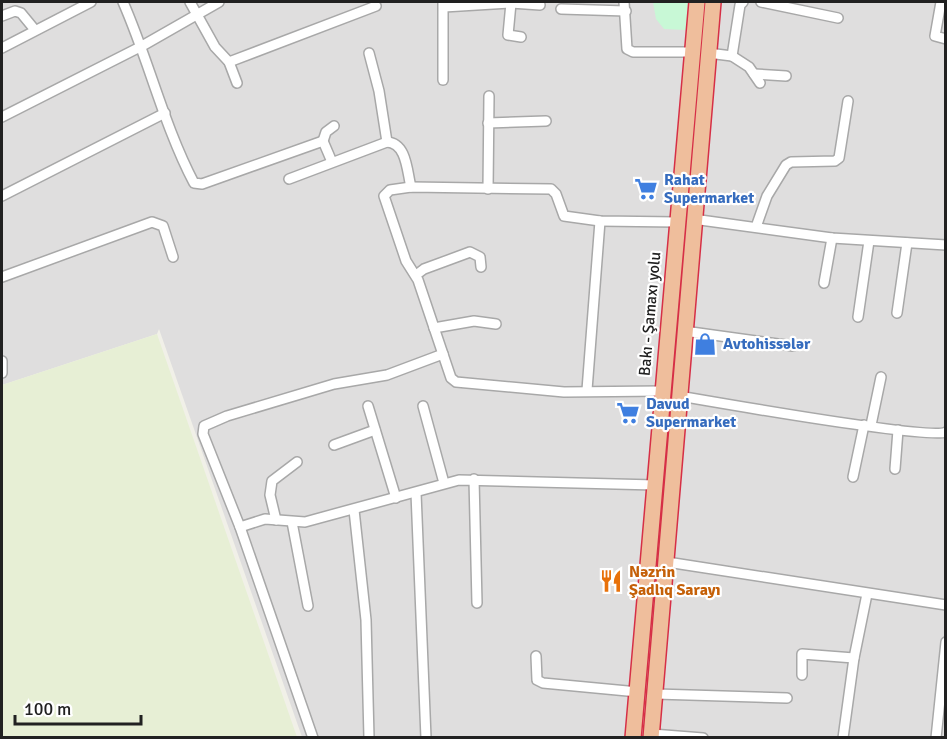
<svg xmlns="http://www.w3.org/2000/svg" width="947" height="739" viewBox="0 0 947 739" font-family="Signika,sans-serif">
	<rect width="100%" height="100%" fill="#f1f0e8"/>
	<polygon fill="#dfdede" points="2,2 945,2 945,737 302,737 159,329 157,334 2,385"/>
	<polygon fill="#e7efd5" points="157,334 297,737 2,737 2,385"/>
	<polygon fill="#c8f8d6" points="653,2 688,2 686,30 664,29 656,19"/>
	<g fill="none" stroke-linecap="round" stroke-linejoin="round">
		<g stroke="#a8a8a8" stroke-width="12">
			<g id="minor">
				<path d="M123,2C149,61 164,126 194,183L202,184L323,141L332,162"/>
				<polyline points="190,2 215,47 229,62 237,83"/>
				<polyline points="443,2 443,80"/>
				<polyline points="624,2 627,49 633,52 692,52"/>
				<polyline points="761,2 838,18"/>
				<polyline points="941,2 935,36 946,39"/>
				<polyline points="511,3 508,35 521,37"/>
				<polyline points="444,7 511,3 540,5"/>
				<polyline points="561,9 626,11"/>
				<polyline points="2,16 15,11 21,13 35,30"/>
				<polyline points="2,48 91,2"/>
				<polyline points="369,53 379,91 387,142"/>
				<polyline points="708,53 732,56 740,5 743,2"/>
				<polyline points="732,56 749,67 760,83"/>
				<polyline points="229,62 376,6"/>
				<polyline points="754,74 786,76"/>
				<polyline points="2,117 142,46 219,2"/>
				<polyline points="488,123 546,121"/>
				<polyline points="323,141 326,132 334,126"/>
				<path d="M289,179L387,142C407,143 407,172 411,187"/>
				<polyline points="488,189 489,96"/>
				<polyline points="2,196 165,113"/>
				<polyline points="693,219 832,238 946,245"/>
				<polyline points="756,227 767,196 786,165 791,162 835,161 839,158 848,101"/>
				<polyline points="416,275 424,269 470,252 480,257 481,267"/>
				<polyline points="2,277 152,222 163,226 173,257"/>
				<polyline points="824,283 832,238"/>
				<polyline points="897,313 907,243"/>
				<polyline points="858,317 869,241"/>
				<polyline points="434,328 474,321 496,324"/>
				<polyline points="684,331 793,346"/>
				<polyline points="2,361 2,373"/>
				<polyline points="587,390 600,221"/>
				<polyline points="662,391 564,392 456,382 451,378 418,280 406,261 384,196 390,190 411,187 551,189 556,194 564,216 600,221 676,222"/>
				<path d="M679,396C714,402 930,440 946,432"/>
				<polyline points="368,406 396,498"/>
				<polyline points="423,406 444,483"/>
				<polyline points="871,425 881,377"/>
				<polyline points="334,445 375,430"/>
				<polyline points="895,469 898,430"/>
				<polyline points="853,477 864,425"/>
				<polyline points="474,479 477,603"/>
				<polyline points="416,493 426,738"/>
				<polyline points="354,510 366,620 369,738"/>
				<polyline points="276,520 270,495 272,481 297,462"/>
				<polyline points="292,522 308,606"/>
				<polyline points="240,527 265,519 305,522 459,480 655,485"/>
				<polyline points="667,562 946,605"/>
				<polyline points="536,656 537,680 543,683 638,692"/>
				<polyline points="802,675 802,654 854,658"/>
				<polyline points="656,694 787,698"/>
				<polyline points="652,734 703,738"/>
				<polyline points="313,738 240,527 203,434 204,426 227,416 334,384 387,375 443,354"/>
				<polyline points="843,738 854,658 867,594"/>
				<polyline points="936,738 946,642"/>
			</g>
		</g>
		<g stroke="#d62f46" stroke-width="18">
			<g id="trunk">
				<polyline points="633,738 697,2"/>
				<polyline points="651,738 713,2"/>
			</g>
		</g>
		<use href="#minor" stroke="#fff" stroke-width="9"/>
		<use href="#trunk" stroke="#efbe9c" stroke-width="15"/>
	</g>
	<defs>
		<g id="supermarket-bare" transform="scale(1.8)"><path d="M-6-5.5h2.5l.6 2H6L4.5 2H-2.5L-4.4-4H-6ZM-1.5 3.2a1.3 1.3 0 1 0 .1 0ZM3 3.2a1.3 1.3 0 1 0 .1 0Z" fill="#3f7fe0" stroke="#fff" stroke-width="2.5" paint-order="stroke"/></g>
		<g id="shop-bare" transform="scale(1.8)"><path d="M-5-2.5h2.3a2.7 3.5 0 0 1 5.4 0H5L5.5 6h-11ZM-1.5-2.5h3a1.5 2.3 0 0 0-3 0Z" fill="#3f7fe0" stroke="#fff" stroke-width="2.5" paint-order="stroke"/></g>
		<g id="restaurant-bare" transform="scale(1.8)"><path d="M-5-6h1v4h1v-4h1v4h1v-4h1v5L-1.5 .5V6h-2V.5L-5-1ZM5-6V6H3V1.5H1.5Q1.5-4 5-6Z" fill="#e8710a" stroke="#fff" stroke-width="2.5" paint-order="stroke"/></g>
	</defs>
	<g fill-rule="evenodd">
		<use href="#supermarket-bare" x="646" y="189"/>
		<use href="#shop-bare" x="705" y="344"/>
		<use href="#supermarket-bare" x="628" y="413"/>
		<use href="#restaurant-bare" x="611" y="581"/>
	</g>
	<g text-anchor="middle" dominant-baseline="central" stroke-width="4.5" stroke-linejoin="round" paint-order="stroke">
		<g font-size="16" font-weight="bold" fill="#366cbe" stroke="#fff" text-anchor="start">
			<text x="664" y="180">Rahat<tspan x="664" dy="18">Supermarket</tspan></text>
			<text x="723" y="344">Avtohissələr</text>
			<text x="646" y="404">Davud<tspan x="646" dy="18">Supermarket</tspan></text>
		</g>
		<g font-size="16" fill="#212121" stroke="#fff">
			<text transform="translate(650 314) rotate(-85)">Bakı - Şamaxı yolu</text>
		</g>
		<g font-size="16" font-weight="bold" fill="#c56008" stroke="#fff" text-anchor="start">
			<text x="629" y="572">Nəzrin<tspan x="629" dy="18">Şadlıq Sarayı</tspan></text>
		</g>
	</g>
	<rect width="947" height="739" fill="none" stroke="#212121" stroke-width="6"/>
	<path d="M15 715v9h126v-9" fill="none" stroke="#212121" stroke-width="3"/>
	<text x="24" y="715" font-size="18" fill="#212121" stroke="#ffffff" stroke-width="4.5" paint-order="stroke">100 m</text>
</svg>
